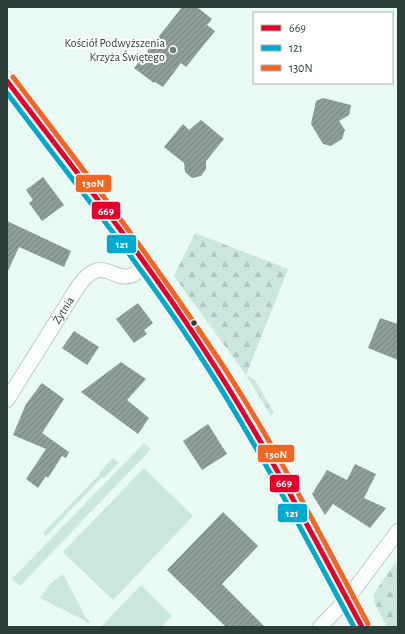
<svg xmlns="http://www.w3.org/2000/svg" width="405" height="634" viewBox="0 0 405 634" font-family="'Alegreya Sans',sans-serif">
	<defs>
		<pattern id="grass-tufts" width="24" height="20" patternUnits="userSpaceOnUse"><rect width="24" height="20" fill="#cbe6df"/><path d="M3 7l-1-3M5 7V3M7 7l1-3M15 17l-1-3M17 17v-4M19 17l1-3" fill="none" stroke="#aec6c0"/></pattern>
		<pattern id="forest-firs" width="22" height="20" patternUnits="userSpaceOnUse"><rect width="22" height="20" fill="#cbe6df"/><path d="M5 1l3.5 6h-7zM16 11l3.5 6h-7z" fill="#aec6c0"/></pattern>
		<pattern id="building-hatch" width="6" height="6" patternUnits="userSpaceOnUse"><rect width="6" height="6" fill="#8f9e9a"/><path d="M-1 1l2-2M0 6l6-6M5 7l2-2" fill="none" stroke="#75827f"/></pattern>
	</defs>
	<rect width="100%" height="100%" fill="#e9f9f4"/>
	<polygon fill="url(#grass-tufts)" points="246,375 255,380 274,413 271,416"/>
	<g fill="url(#forest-firs)">
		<polygon points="195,233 288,269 246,375 174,276"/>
		<polygon points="395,563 398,566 398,627 387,627 375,604 373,595"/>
	</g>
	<g fill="#cbe6df">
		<polygon points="144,443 151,449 20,586 12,579"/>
		<polygon points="113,458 119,463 104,478 102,477 46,536 43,533 100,474 99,473"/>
		<polygon points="144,468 193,516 113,600 63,552"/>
		<polygon points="63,574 86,618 90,621 88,624 84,620 40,598 49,585"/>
		<polygon points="141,585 172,616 161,627 101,627"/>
	</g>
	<g fill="url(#building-hatch)">
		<polygon points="182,7 197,7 212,19 207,25 215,31 186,67 181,63 163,87 155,82 154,83 134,68"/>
		<polygon points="323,98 351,105 349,115 339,121 345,130 342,139 331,146 323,144 311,124 316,101"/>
		<polygon points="201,120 224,139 206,161 206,169 201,176 192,178 185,172 184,163 164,147 183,124 189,130"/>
		<polygon points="43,177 64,205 42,221 29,203 33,200 26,190"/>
		<polygon points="7,221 71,251 64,267 19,247 7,273"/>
		<polygon points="138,303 153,323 144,330 147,334 134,343 116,319"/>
		<polygon points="380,318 398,324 398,360 368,348"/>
		<polygon points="74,331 99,347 87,365 62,348"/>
		<polygon points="121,362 146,379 127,400 149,418 138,434 81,392"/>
		<polygon points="42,383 64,399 42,433 69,452 66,458 62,456 48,478 46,476 38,488 26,479 46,449 13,435 26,404"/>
		<polygon points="208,424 227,454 202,470 183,441"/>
		<polygon points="355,464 376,474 364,498 386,508 370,528 333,504 325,515 312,494 327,470 347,480"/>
		<polygon points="223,512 258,546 222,584 265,627 226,627 167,570"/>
	</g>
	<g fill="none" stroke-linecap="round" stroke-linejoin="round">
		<g stroke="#bbcac6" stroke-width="16">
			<g id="street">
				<path id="s1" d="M7,400L79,285C104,253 111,283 133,275C137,273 142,268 145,265"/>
				<polyline points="320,627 347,599 398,531"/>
			</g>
		</g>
		<g stroke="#bbcac6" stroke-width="20">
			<path id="secondary" d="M7,81C72,168 139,253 200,343C260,433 310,531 362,627"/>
		</g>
		<use href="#street" stroke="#fcfefd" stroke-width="14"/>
		<use href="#secondary" stroke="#fcfefd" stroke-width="19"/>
		<g stroke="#fff" stroke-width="8">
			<path id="bus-1" d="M7,81C73,168 142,254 201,345C261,436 311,532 362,627"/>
		</g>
		<g stroke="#fff" stroke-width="8">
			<path id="bus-2" d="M7,93C70,177 137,260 195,348C254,438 303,533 354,627"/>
		</g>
		<g stroke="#fff" stroke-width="8">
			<path id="bus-3" d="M13,77C78,163 145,249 205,339C267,429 316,527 368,624"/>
		</g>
		<use href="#bus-1" stroke="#e4002b" stroke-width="5"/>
		<use href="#bus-2" stroke="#00a9ce" stroke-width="5"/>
		<use href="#bus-3" stroke="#f26522" stroke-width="5"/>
	</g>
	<circle fill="#6e7f7b" stroke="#fff" stroke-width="1.5" cx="173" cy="50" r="4"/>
	<circle fill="#2c3e3a" stroke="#fff" stroke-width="1.5" cx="194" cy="323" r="3.5"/>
	<g text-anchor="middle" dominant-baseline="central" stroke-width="4" stroke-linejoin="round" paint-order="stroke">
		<g font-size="12" fill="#2c3e3a" stroke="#fff" text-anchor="end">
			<text x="165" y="43">Kościół Podwyższenia<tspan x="165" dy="14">Krzyża Świętego</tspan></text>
		</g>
		<g font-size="12" fill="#2c3e3a" stroke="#fff">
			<text stroke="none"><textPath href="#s1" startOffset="106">Żytnia</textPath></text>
		</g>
	</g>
	<g stroke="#fff" stroke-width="1.5">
		<rect x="75" y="174" width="37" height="19" rx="4" fill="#f26522"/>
		<rect x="91" y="201" width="30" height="19" rx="4" fill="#e4002b"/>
		<rect x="106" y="234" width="31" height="20" rx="4" fill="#00a9ce"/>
		<rect x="257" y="444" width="38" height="19" rx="4" fill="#f26522"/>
		<rect x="269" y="474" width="31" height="19" rx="4" fill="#e4002b"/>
		<rect x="277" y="503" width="31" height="20" rx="4" fill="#00a9ce"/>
	</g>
	<g font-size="11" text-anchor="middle" font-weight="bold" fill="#fff">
		<text x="93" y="187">130N</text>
		<text x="106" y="215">669</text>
		<text x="122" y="248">121</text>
		<text x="276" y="458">130N</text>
		<text x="284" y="487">669</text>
		<text x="292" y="517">121</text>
	</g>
	<rect width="405" height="634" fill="none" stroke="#2c3e3a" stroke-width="16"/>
	<rect x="253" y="12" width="140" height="72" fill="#ffffff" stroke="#abb2b0"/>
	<rect x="261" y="25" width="20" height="6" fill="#e4002b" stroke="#abb2b0"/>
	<text x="289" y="32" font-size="12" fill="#2c3e3a">669</text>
	<rect x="261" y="45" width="20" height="6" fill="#00a9ce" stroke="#abb2b0"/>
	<text x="289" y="52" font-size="12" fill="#2c3e3a">121</text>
	<rect x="261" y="65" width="20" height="6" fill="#f26522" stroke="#abb2b0"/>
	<text x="289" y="72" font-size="12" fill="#2c3e3a">130N</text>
</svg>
